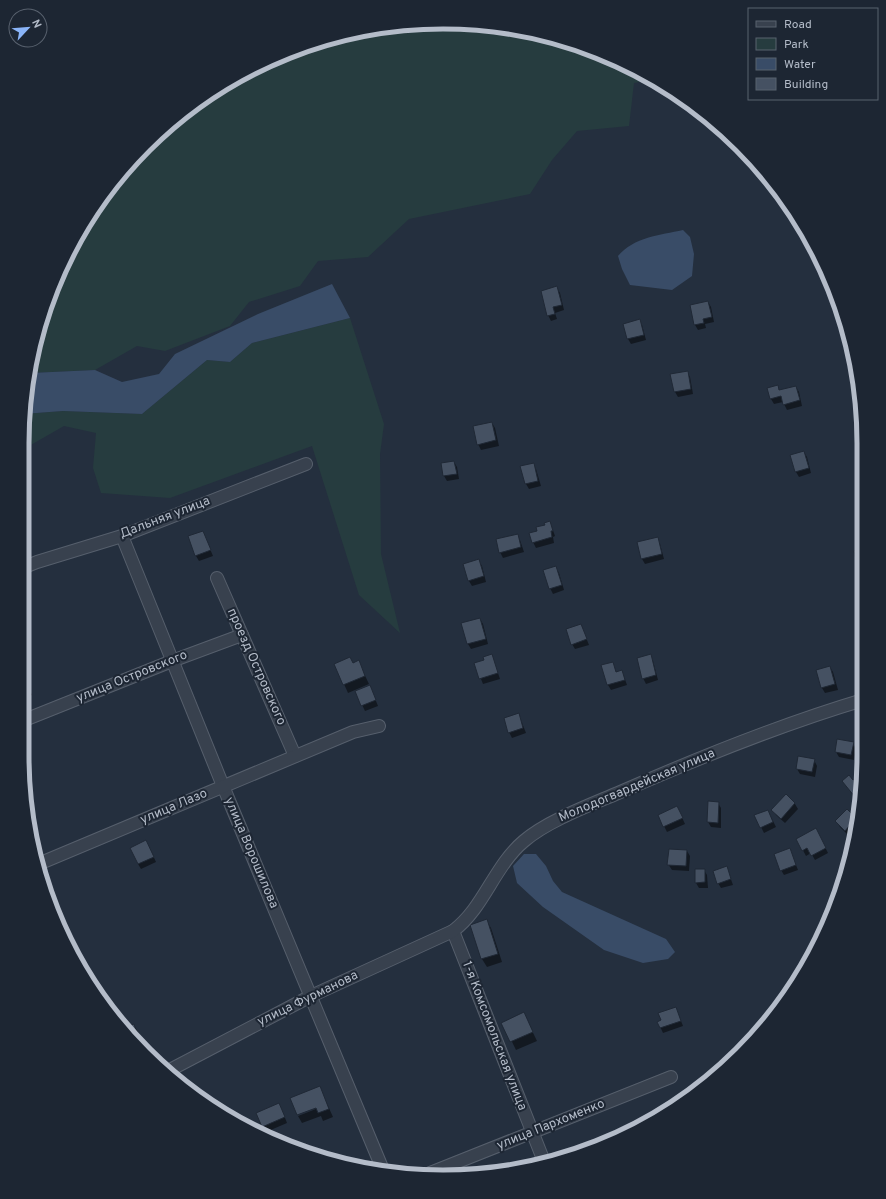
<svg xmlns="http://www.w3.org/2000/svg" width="886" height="1199" viewBox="0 0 886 1199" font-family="Overpass,sans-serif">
	<rect width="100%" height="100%" fill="#242f3e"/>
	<g fill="#263c3f">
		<polygon points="416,23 498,26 579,44 654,79 634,83 629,126 577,131 552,160 530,194 409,219 368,257 318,261 300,286 249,302 230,326 165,351 137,346 95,370 30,373 36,334 54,282 93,209 145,145 187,109 257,65 334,36"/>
		<polygon points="350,318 384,424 380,454 381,554 400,633 359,595 312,446 170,498 101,493 93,468 96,433 64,426 29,446 23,458 23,414 63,411 142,414 207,360 230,362 252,343"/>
	</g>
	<g fill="#394c67">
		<path d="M683,230L690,237L694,254L692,276L672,290L630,285L622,269L618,256C634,237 660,235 683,230Z"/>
		<polygon points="332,284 350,318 252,343 230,362 207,360 142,414 63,411 23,414 30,373 95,370 122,382 159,374 175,354 258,314"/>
		<polygon points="524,854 536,854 546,866 553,881 562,892 666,939 675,952 668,959 643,963 604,950 543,907 517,883 513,866"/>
	</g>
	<g fill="#0007">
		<polygon points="557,288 560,293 564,310 555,313 557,319 551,321 548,315"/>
		<polygon points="708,302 711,307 714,322 705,324 706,328 698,330 695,325 691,306"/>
		<polygon points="639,320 642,325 646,340 631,344 628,339 624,324"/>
		<polygon points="687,372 690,377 693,394 678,397 675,392 671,375"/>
		<polygon points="777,387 780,391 796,387 799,392 802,406 787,410 783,402 774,404 771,399 768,389"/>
		<polygon points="492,423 495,428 499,446 481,450 478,444"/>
		<polygon points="804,452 807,457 811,473 799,477 796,472"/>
		<polygon points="454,462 457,467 459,479 447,481 444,476"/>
		<polygon points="533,464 536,469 541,486 529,489 526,484"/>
		<polygon points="550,522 555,536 553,537 554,543 536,548 533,542"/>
		<polygon points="203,532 213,556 199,561 196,556"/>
		<polygon points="517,535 520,540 524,552 503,558 500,552"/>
		<polygon points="657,539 660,544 664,559 645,564 642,559"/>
		<polygon points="861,550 862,569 861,569 858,564 855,552"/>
		<polygon points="479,561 482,566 486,582 472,586 469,581"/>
		<polygon points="556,568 559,573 564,590 553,594 550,588"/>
		<polygon points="480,619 483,624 488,644 471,649 468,644 463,624"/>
		<polygon points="581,625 589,645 575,649 572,644"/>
		<polygon points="491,655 494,661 500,679 483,684 475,664 485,661"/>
		<polygon points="650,656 653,661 658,680 646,684 643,678"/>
		<polygon points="358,661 369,684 348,693 344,684 353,664"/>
		<polygon points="612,663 617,673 622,671 627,685 611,690 608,685 602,666"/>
		<polygon points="830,667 833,672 838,690 825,693 822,688 817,671"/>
		<polygon points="24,677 32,695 22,699 22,678"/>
		<polygon points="372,691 378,706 365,711 356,692"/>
		<polygon points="519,715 526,733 512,738 509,732"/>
		<polygon points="853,743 856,749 854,760 839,757 836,752"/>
		<polygon points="814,760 817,766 815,777 800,774 797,769"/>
		<polygon points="858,777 863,783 859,802 843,781 852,782"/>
		<polygon points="786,796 795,804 798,809 785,823 776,815 773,810"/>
		<polygon points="718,803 721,808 721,828 711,827 708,822"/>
		<polygon points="768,811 776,827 764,833 761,827"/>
		<polygon points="847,811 856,820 854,829 848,835 840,827 837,822"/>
		<polygon points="680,813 685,824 667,832 659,816"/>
		<polygon points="819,835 828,853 815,860 811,853 806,856 797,839"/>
		<polygon points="149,847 156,862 141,869 138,864"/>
		<polygon points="790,850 798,870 784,875 781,870"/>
		<polygon points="687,851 690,856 689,871 672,870 668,864"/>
		<polygon points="727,868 733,885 721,888 718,883"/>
		<polygon points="704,870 707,875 708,888 699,888 696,883"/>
		<polygon points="486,920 491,928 502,962 487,967 482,959 471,925"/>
		<polygon points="676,1008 683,1026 663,1033 658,1022"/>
		<polygon points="524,1014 537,1041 516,1050 503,1023"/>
		<polygon points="134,1025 139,1034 144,1052 125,1028"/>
		<polygon points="320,1088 333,1117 323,1121 321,1116 302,1123 298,1116 321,1107"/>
		<polygon points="282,1110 287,1123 266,1132 257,1114"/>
	</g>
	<g fill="#455162" stroke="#1f2835">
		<polygon points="557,286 562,305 553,307 555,314 547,316 541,291"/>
		<polygon points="708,301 712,317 703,319 704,323 694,325 690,305"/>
		<polygon points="640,319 644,335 627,339 623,324"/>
		<polygon points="688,371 691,389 674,392 670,374"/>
		<polygon points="778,385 779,390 796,386 800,400 783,405 781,396 770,399 767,388"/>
		<polygon points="492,422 496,440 477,445 473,426"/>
		<polygon points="804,451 809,468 795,472 790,455"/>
		<polygon points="454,461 457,474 443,476 441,463"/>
		<polygon points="534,463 538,481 525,484 520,466"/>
		<polygon points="550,521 553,531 551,531 552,537 532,543 529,533 537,531 536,527 545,525 544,523"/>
		<polygon points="203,531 211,550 195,556 188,536"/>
		<polygon points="518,534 521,547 499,553 496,539"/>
		<polygon points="658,537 662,554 641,559 637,542"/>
		<polygon points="860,545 861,545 862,563 857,564 854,551 861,549"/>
		<polygon points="479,559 484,576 468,581 463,564"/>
		<polygon points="556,566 562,585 549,589 543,570"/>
		<polygon points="480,618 486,639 467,644 461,623"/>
		<polygon points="581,624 587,639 571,645 566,629"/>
		<polygon points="492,654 498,673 479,679 474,663 484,660 483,657"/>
		<polygon points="651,654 656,675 642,679 637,658"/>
		<polygon points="350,657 353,663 359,660 365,676 343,685 334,664"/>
		<polygon points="613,662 616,672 622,670 625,680 607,685 601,665"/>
		<polygon points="830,666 835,684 821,688 816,670"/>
		<polygon points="22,676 24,676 29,690 22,692"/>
		<polygon points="370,685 376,700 361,706 355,691"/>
		<polygon points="519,713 523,728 508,733 504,718"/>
		<polygon points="837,739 854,742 851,755 835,752"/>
		<polygon points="798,756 815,759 812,772 796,769"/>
		<polygon points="849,775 853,780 858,776 863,781 859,802 842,781"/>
		<polygon points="786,794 795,803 781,819 771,810"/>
		<polygon points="708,801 719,802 718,823 707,822"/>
		<polygon points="677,806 683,818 663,827 658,815"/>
		<polygon points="847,809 856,818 845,831 835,821"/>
		<polygon points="768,810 773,822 760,828 754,815"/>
		<polygon points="816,828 826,848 811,856 807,848 802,851 796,839"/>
		<polygon points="146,840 154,857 138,864 130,848"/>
		<polygon points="790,848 796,865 780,871 774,854"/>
		<polygon points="669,849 687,850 686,866 667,865"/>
		<polygon points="727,866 731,879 717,884 713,871"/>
		<polygon points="695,869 705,869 705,882 695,883"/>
		<polygon points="487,919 498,954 481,959 470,925"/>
		<polygon points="676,1007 681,1021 660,1028 657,1022 661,1020 658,1013"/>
		<polygon points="524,1012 533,1032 510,1042 501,1023"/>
		<polygon points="134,1024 142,1049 125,1027"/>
		<polygon points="320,1086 329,1109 318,1113 316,1108 297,1115 290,1098"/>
		<polygon points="279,1103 285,1117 262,1127 256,1113"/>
	</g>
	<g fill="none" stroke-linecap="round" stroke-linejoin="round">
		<g stroke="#565f6c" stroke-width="14">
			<g id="minor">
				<polyline points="122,536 223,786 383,1170"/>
				<polyline points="22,568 37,562 122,536 306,464"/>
				<polyline points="217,578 295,756"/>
				<polyline points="22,721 172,661 242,635"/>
				<polyline points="36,865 353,732 379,726"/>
				<polyline points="453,931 545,1164"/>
				<path d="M166,1072L311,996L453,931C484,908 494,866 524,841C547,821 590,805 618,793C698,758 779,725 863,700"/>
				<polyline points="430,1173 671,1077"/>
			</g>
		</g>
		<use href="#minor" stroke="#38414e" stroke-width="12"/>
	</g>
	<g text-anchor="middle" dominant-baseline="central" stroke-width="4" stroke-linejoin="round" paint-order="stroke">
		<g font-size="13" fill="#b4bcc9" stroke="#1d2633">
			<text transform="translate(165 518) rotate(-21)">Дальняя улица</text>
			<text transform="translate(256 667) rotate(66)">проезд Островского</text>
			<text transform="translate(132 677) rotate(-22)">улица Островского</text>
			<text transform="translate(637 786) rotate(-23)">Молодогвардейская улица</text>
			<text transform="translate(174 807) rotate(-23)">улица Лазо</text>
			<text transform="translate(251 853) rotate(67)">улица Ворошилова</text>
			<text transform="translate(308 999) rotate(-26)">улица Фурманова</text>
			<text transform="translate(494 1036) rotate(69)">1-я Комсомольская улица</text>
			<text transform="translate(551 1125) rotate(-22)">улица Пархоменко</text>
		</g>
	</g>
	<path d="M0 0H886V1199H0ZM443 29H443A414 414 0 0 1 857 443V756A414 414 0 0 1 443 1170H443A414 414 0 0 1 29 756V443A414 414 0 0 1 443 29Z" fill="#1d2633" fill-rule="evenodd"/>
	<path fill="none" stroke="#b4bcc9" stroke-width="5" d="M443 29H443A414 414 0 0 1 857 443V756A414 414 0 0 1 443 1170H443A414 414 0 0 1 29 756V443A414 414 0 0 1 443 29Z"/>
	<rect x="748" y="8" width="130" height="92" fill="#1d2633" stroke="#59626f"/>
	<rect x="756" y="21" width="20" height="6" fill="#38414e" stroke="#59626f"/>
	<text x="784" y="28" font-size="12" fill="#b4bcc9">Road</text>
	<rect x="756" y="38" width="20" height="12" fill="#263c3f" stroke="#59626f"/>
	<text x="784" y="48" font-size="12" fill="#b4bcc9">Park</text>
	<rect x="756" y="58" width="20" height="12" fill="#394c67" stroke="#59626f"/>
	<text x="784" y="68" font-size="12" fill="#b4bcc9">Water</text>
	<rect x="756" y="78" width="20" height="12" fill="#455162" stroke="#59626f"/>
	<text x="784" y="88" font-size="12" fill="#b4bcc9">Building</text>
	<g transform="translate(28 28) rotate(64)"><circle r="19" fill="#1d2633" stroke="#59626f"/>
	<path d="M0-3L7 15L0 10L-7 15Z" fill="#8ab4f8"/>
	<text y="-6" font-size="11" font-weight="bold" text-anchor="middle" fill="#b4bcc9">N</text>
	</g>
</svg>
